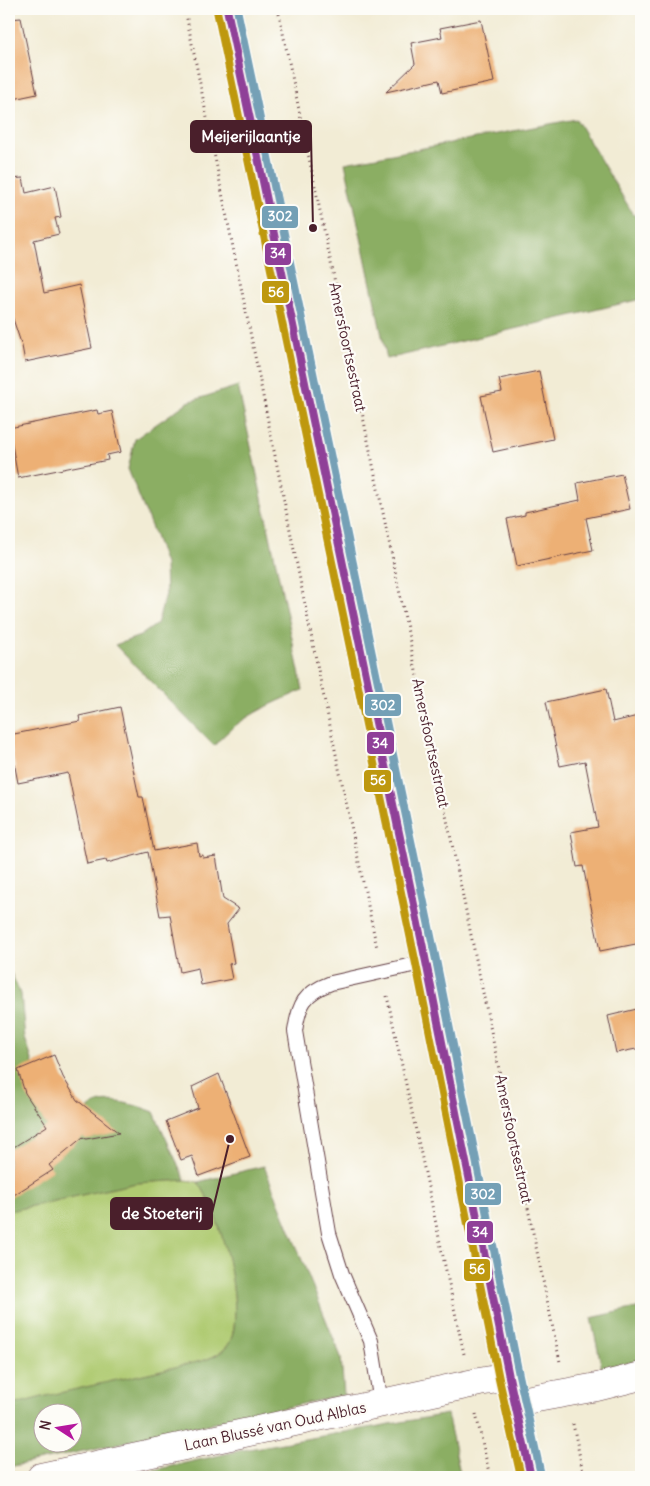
<svg xmlns="http://www.w3.org/2000/svg" width="650" height="1486" viewBox="0 0 650 1486" font-family="Delius,sans-serif">
	<rect width="100%" height="100%" fill="#fdfcf7"/>
	<filter id="ink" filterUnits="userSpaceOnUse"><feTurbulence type="fractalNoise" baseFrequency=".02" numOctaves="2"/><feDisplacementMap in="SourceGraphic" scale="10" xChannelSelector="R" yChannelSelector="G"/><feConvolveMatrix kernelMatrix="1 2 1 2 8 2 1 2 1" color-interpolation-filters="sRGB"/></filter>
	<filter id="wash" filterUnits="userSpaceOnUse"><feTurbulence type="fractalNoise" baseFrequency=".0096" numOctaves="4" result="noise"/><feDisplacementMap in="SourceGraphic" scale="20" xChannelSelector="R" yChannelSelector="G"/><feGaussianBlur stdDeviation="1.12" result="paint"/><feColorMatrix in="noise" values="0 0 0 0 0 0 0 0 0 0 0 0 0 0 0 0 0 1.4 0 .05"/><feComposite in="paint" operator="in"/></filter>
	<g filter="url(#wash)">
		<rect width="100%" height="100%" fill="#f2ecd5"/>
		<path fill="#afca71" stroke="#7c744e" d="M185,1180L198,1182C220,1210 246,1308 230,1342C224,1353 213,1357 202,1361L47,1396L9,1406V1211L136,1183Z"/>
		<g fill="#8bae63" stroke="#6a6647" fill-rule="evenodd">
			<polygon points="576,119 633,214 641,220 641,299 387,359 345,163"/>
			<path d="M238,386L303,690C270,705 238,717 214,746L115,645L140,636L157,624L166,594L165,564L155,536L128,469L135,439L188,402Z"/>
			<path d="M9,969L21,994L25,1038L38,1079L74,1123C80,1118 85,1111 92,1106C106,1095 139,1106 154,1112L185,1180L136,1183L9,1211Z"/>
			<path d="M264,1166L341,1357L344,1395L9,1467V1406L46,1396L202,1361C213,1357 224,1353 230,1342C246,1309 220,1210 198,1182ZM42,1414H72V1444H42Z"/>
			<polygon points="641,1307 641,1360 602,1369 591,1318"/>
			<polygon points="447,1414 461,1477 123,1477 243,1450"/>
		</g>
		<g id="blocks">
			<g fill="#edb075">
				<polygon points="21,18 37,94 9,100 9,19"/>
				<polygon points="481,20 494,82 442,93 439,80 386,92 415,64 411,43 442,37 440,28"/>
				<polygon points="23,178 26,193 55,186 61,217 55,218 59,234 34,240 44,293 79,285 92,348 25,362 22,346 9,307 9,179"/>
				<polygon points="539,371 553,439 493,452 481,396 502,392 499,379"/>
				<polygon points="97,410 98,414 112,411 121,452 107,455 108,460 18,478 9,428"/>
				<polygon points="622,474 630,509 586,518 593,550 517,566 507,519 525,515 525,512 580,500 577,483"/>
				<polygon points="606,689 613,722 638,716 641,730 641,943 600,951 583,866 577,867 571,832 598,827 585,761 560,766 546,702"/>
				<polygon points="120,707 139,797 143,797 154,851 197,843 199,856 203,855 203,858 216,856 223,899 239,909 227,924 234,963 229,964 232,979 201,985 198,968 180,972 170,915 160,916 148,852 107,863 106,860 87,864 68,773 18,783 9,735 80,721 79,716"/>
				<polygon points="641,1008 641,1048 616,1053 608,1016"/>
				<polygon points="54,1055 63,1077 77,1100 119,1133 86,1139 83,1137 49,1165 53,1170 9,1198 9,1150 47,1126 25,1093 18,1070"/>
				<polygon points="219,1074 250,1157 199,1176 192,1156 181,1160 166,1121 198,1108 192,1087"/>
			</g>
		</g>
	</g>
	<g filter="url(#ink)">
		<use href="#blocks" fill-opacity="0" stroke="#633e44" stroke-width="1"/>
		<g fill="none" stroke-linecap="round" stroke-linejoin="round">
			<g stroke="#633e44" stroke-width="16">
				<path id="lane" d="M381,1403L371,1341L342,1274L329,1233L295,1031C299,1004 304,993 331,983L426,962"/>
			</g>
			<g stroke="#633e44" stroke-width="29">
				<g id="street">
					<polyline points="515,1402 597,1387 641,1376"/>
					<polyline points="41,1477 479,1382 509,1377"/>
				</g>
			</g>
			<g stroke="#633e44" stroke-width="29">
				<polyline id="primary" points="227,9 426,962 509,1377 531,1477"/>
			</g>
			<g stroke="#633e44" stroke-width="3" stroke-dasharray="1 4" stroke-linecap="butt">
				<polyline points="185,9 319,674 377,948"/>
				<polyline points="278,9 560,1362"/>
				<polyline points="387,996 464,1354"/>
				<polyline points="476,1414 490,1477"/>
				<polyline points="573,1424 584,1477"/>
			</g>
			<use href="#lane" stroke="#fff" stroke-width="14"/>
			<use href="#street" stroke="#fff" stroke-width="28"/>
			<use href="#primary" stroke="#fff" stroke-width="28"/>
			<g stroke="#fdfcf7" stroke-width="11">
				<polyline id="bus-1" points="227,9 426,962 509,1377 531,1477"/>
			</g>
			<g stroke="#fdfcf7" stroke-width="11">
				<polyline id="bus-2" points="217,11 416,964 499,1379 521,1477"/>
			</g>
			<g stroke="#fdfcf7" stroke-width="11">
				<polyline id="bus-3" points="237,9 436,960 519,1375 541,1475"/>
			</g>
			<use href="#bus-1" stroke="#8f3f98" stroke-width="8"/>
			<use href="#bus-2" stroke="#be980f" stroke-width="8"/>
			<use href="#bus-3" stroke="#74a0b6" stroke-width="8"/>
		</g>
	</g>
	<g text-anchor="middle" dominant-baseline="central" stroke-width="4.5" stroke-linejoin="round" paint-order="stroke">
		<g font-size="15" fill="#4a1f2b" stroke="#fdfcf7">
			<text transform="translate(348 347) rotate(78)">Amersfoortsestraat</text>
			<text transform="translate(431 743) rotate(78)">Amersfoortsestraat</text>
			<text transform="translate(514 1139) rotate(78)">Amersfoortsestraat</text>
			<text transform="translate(275 1426) rotate(-12)">Laan Blussé van Oud Alblas</text>
		</g>
	</g>
	<path fill="none" stroke="#4a1f2b" stroke-width="2" d="M313 228L311 136M230 1139L212 1213"/>
	<g fill="#4a1f2b" stroke="#fdfcf7" stroke-width="2">
		<circle cx="313" cy="228" r="5"/>
		<circle cx="230" cy="1139" r="5"/>
	</g>
	<g fill="#4a1f2b" stroke="#4a1f2b" stroke-width="2">
		<rect x="191" y="121" width="120" height="31" rx="5"/>
		<rect x="111" y="1198" width="101" height="31" rx="5"/>
	</g>
	<g font-size="16" text-anchor="middle" font-weight="bold" fill="#fff">
		<text x="251" y="142">Meijerijlaantje</text>
		<text x="162" y="1219">de Stoeterij</text>
	</g>
	<g stroke="#fdfcf7" stroke-width="2">
		<rect x="261" y="205" width="38" height="24" rx="5" fill="#74a0b6"/>
		<rect x="264" y="242" width="28" height="24" rx="5" fill="#8f3f98"/>
		<rect x="261" y="280" width="29" height="24" rx="5" fill="#be980f"/>
		<rect x="364" y="693" width="38" height="24" rx="5" fill="#74a0b6"/>
		<rect x="366" y="731" width="29" height="24" rx="5" fill="#8f3f98"/>
		<rect x="363" y="769" width="29" height="24" rx="5" fill="#be980f"/>
		<rect x="464" y="1182" width="38" height="24" rx="5" fill="#74a0b6"/>
		<rect x="466" y="1220" width="28" height="24" rx="5" fill="#8f3f98"/>
		<rect x="463" y="1258" width="28" height="24" rx="5" fill="#be980f"/>
	</g>
	<g font-size="14" text-anchor="middle" font-weight="bold" fill="#fff">
		<text x="280" y="221">302</text>
		<text x="278" y="258">34</text>
		<text x="276" y="297">56</text>
		<text x="383" y="710">302</text>
		<text x="380" y="748">34</text>
		<text x="378" y="785">56</text>
		<text x="483" y="1199">302</text>
		<text x="480" y="1237">34</text>
		<text x="477" y="1274">56</text>
	</g>
	<rect width="650" height="1486" fill="none" stroke="#fdfcf7" stroke-width="30"/>
	<g transform="translate(58 1428) rotate(282)"><circle r="24" fill="#fdfcf7" stroke="#b5a4a5"/>
	<path d="M0-4L9 19L0 12L-9 19Z" fill="#b5179e"/>
	<text y="-8" font-size="14" font-weight="bold" text-anchor="middle" fill="#4a1f2b">N</text>
	</g>
</svg>
